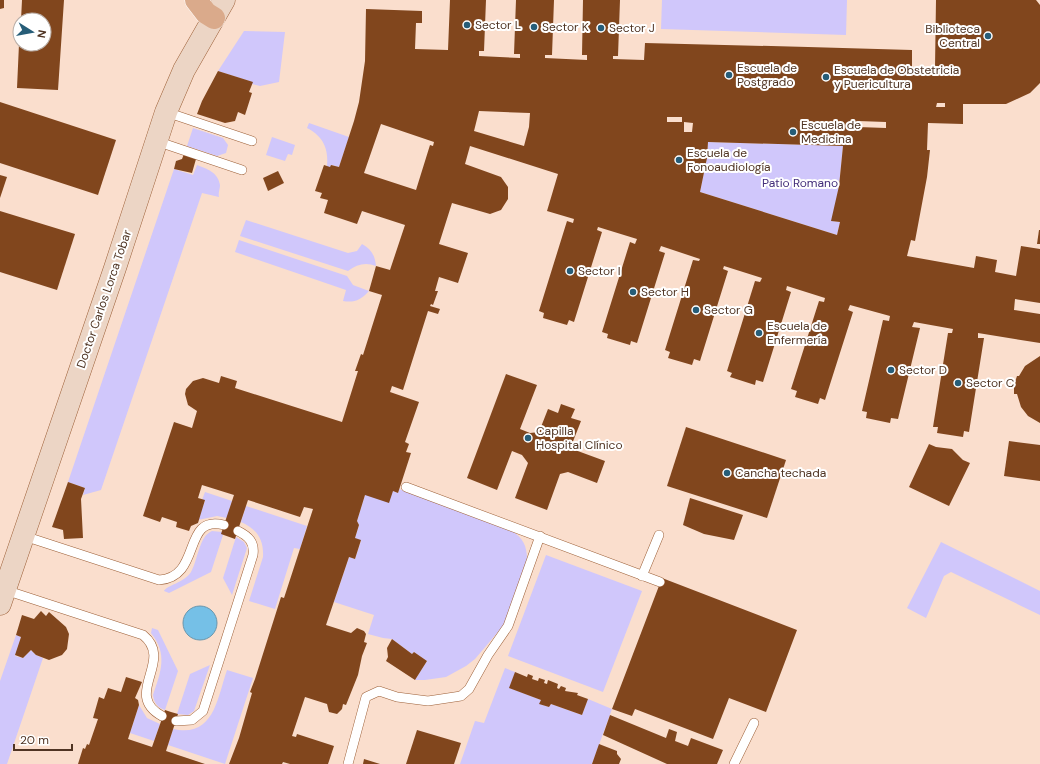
<svg xmlns="http://www.w3.org/2000/svg" width="1040" height="764" viewBox="0 0 1040 764" font-family="'DM Sans',sans-serif">
	<rect width="100%" height="100%" fill="#fadecd"/>
	<g fill="#d0c7fb">
		<polygon points="662,0 847,0 846,35 661,29"/>
		<polygon points="244,31 285,32 279,82 260,86 252,84 252,82 218,71"/>
		<path d="M309,123L349,137L339,167L332,165L330,167H327C329,149 323,136 307,128Z"/>
		<polygon points="193,128 223,138 228,145 226,153 217,156 187,146"/>
		<polygon points="272,137 295,145 292,155 288,154 285,161 266,155"/>
		<polygon points="708,142 843,146 839,186 832,221 840,222 837,235 700,192 707,158"/>
		<path d="M197,165C207,169 218,172 220,185C220,189 218,193 219,197L202,193L101,490L83,495L85,488L68,482L174,169L193,175Z"/>
		<path d="M246,220L348,253L357,251L362,244C371,249 375,255 376,266C366,262 357,264 348,271L240,236Z"/>
		<path d="M239,240L347,276L353,285L369,291C361,300 354,303 343,301L346,290L235,252Z"/>
		<path d="M399,489L512,531C523,538 527,546 527,559L509,619L475,659L466,666L446,677L425,680H415L427,661L414,652L412,654L392,639L383,638L368,634L374,615L334,602L349,557L355,559L361,541L355,538L359,525L357,521L365,495L393,491L398,493Z"/>
		<polygon points="205,492 232,501 227,518 217,516 198,520 205,501 202,500"/>
		<path d="M246,506L307,526L300,549L294,548L275,609L249,601L263,557C264,540 257,529 241,522Z"/>
		<path d="M212,531L222,532L223,535L211,572L169,593L164,591C167,585 184,583 191,572C198,560 199,536 212,531Z"/>
		<polygon points="236,537 244,542 247,548 232,595 223,578"/>
		<polygon points="941,542 1040,591 1040,615 951,572 944,576 926,618 907,608"/>
		<polygon points="546,555 642,591 603,692 508,656"/>
		<path d="M152,628L158,630L178,671L165,710C158,708 154,703 153,695C161,672 168,654 151,633Z"/>
		<polygon points="16,635 21,637 15,656 23,658 31,650 36,655 43,658 7,764 0,764 0,681"/>
		<polygon points="210,665 194,711 188,715 177,714 190,674"/>
		<polygon points="505,668 515,672 510,688 541,700 540,704 549,707 551,704 582,715 588,699 612,709 592,764 460,764 475,721 484,723"/>
		<path d="M227,670L253,678L225,764L168,745L173,729C214,738 217,699 227,670Z"/>
		<polygon points="139,705 147,718 160,724 154,741 130,733"/>
	</g>
	<circle fill="#75c0e7" stroke="#6a96ac" cx="200" cy="623" r="17"/>
	<g fill="#81461d" fill-rule="evenodd">
		<polygon points="0,0 4,0 4,8 0,9"/>
		<polygon points="22,0 64,0 58,90 17,88 19,44 44,44 44,20 21,20"/>
		<path d="M450,0H486L484,51H479V56L520,58V54H514L516,0H554L552,55H545V58L587,60V55H582L583,0H620L618,56H613V59L644,60L645,43L808,47L912,50V67H935L936,0H1036L1040,5V83L1030,93L1006,104H963V124L928,123L927,150H930L927,177L915,241L911,240L907,256L974,268L976,256L997,260L995,272L1016,276L1021,246L1040,249V303L1015,299L1014,310L1040,314V343L978,333V338H984L969,432L964,431L963,437L937,433L938,427H933L948,333H952L953,329L914,322L912,327L920,328L898,419L891,418L890,423L866,418L867,412L862,411L883,320L889,321L890,316L850,305L848,310L853,312L825,400L820,398L818,404L795,397L797,391L791,389L819,301L824,302L825,298L787,286L786,290L791,292L763,382L756,380L755,385L730,377L732,373L727,371L755,281L760,282L762,278L724,266L723,269L728,271L700,361L694,359L692,365L668,358L670,352L665,350L693,260L699,261L700,259L661,246L659,251L665,253L637,343L631,341L630,345L607,338L608,334L602,332L630,242L635,244L637,239L598,227L597,230L602,232L574,322L569,320L567,325L543,318L544,313L539,311L567,221L573,223L574,219L547,211L558,174L470,146L465,164L501,177L508,187V199L501,210L490,214L452,203L439,244L468,253L458,283L439,277L435,291H438L433,305L431,304L430,306L440,309L438,314L428,311L403,390L392,386L390,392L419,402L405,442L409,444L406,452L411,453L398,493L393,491L389,503L365,495L357,521L359,525L355,538L361,540L355,559L349,557L326,625L351,633L357,628L364,631L366,634L364,642L367,643L362,656L358,675L346,705L343,704L342,709L337,714L329,712L327,704L305,697L292,736L296,737L297,734L334,746L328,764H290L283,762L282,764H229L239,738L252,693L250,692L255,679L281,597L284,598L313,509L304,507L300,517L248,500L235,539L221,534L234,495L202,485L198,498L205,500L198,523L191,526L189,531L176,527L177,522L162,517L160,522L143,516L174,422L192,428L197,411L188,405L185,394L186,389L193,381L203,378L219,383L221,376L237,381L235,388L342,422L358,371H355L361,354L363,355L382,295L369,291L376,266L390,270L405,225L362,211L357,224L324,213L328,200L320,198L322,193L315,191L324,165L330,167L331,165L339,167L354,121L359,102L365,61L366,9L422,11V23H416L415,49L448,50ZM937,103H945V107H936ZM479,111L530,113L529,127L524,146L474,131ZM667,117H682V122H667ZM858,121L886,122V128L858,127ZM684,122L693,123L692,132H684ZM381,124L434,142L433,146L430,145L416,190L364,173ZM708,142L843,146L839,186L831,221L840,222L837,235L700,192L707,158Z"/>
		<polygon points="218,71 253,82 249,92 252,93 245,115 238,112 235,121 225,123 197,114 202,101"/>
		<polygon points="0,102 116,140 98,195 0,163"/>
		<polygon points="184,154 196,159 192,173 174,169 176,161 182,159"/>
		<polygon points="278,171 284,183 268,191 263,178"/>
		<polygon points="0,175 7,177 0,198"/>
		<polygon points="0,211 75,234 57,290 0,272"/>
		<polygon points="1039,230 1040,230 1040,244 1037,244"/>
		<polygon points="1040,356 1040,423 1028,416 1021,407 1017,394 1014,394 1014,385 1017,376 1019,376 1025,366"/>
		<polygon points="506,374 537,385 520,429 530,433 539,432 548,409 558,413 561,404 575,409 571,418 581,421 572,444 575,450 605,461 597,483 568,472 560,474 547,510 515,498 528,463 522,455 512,451 497,490 467,478"/>
		<polygon points="686,427 786,460 767,518 667,486"/>
		<polygon points="1009,441 1040,445 1040,481 1004,476"/>
		<polygon points="929,444 936,447 952,449 963,460 970,463 949,506 909,487"/>
		<polygon points="68,482 85,488 81,499 83,538 64,539 63,530 52,527"/>
		<polygon points="690,498 743,515 734,540 704,534 683,525"/>
		<polygon points="662,578 797,630 766,712 729,698 713,739 635,709 632,716 612,709"/>
		<polygon points="41,611 46,616 49,612 66,627 69,634 67,649 62,655 49,660 36,655 31,650 23,658 15,655 21,637 16,635 22,615 34,619"/>
		<polygon points="392,639 412,654 414,652 427,661 415,680 386,661 388,657 387,648"/>
		<polygon points="515,672 527,677 528,674 533,676 532,679 538,681 539,678 545,680 544,683 547,684 548,680 558,684 557,688 559,689 561,686 566,688 565,691 578,693 577,695 588,699 582,715 551,704 549,707 539,704 541,700 509,688"/>
		<polygon points="126,677 142,682 135,698 138,700 139,705 128,739 152,747 165,710 171,712 178,714 166,751 205,764 78,764 83,748 85,749 87,744 89,745 98,719 93,718 99,697 104,699 108,688 121,692"/>
		<polygon points="610,715 666,738 669,729 677,732 675,741 688,746 691,738 723,750 717,764 667,764 603,735"/>
		<polygon points="417,730 461,743 454,764 406,764"/>
		<polygon points="599,744 617,751 617,754 621,759 619,764 592,764"/>
		<polygon points="364,759 380,764 363,764"/>
	</g>
	<g fill="none" stroke-linecap="round" stroke-linejoin="round">
		<g stroke="#9d6038" stroke-width="10">
			<g id="lane">
				<polyline points="166,112 252,141"/>
				<polyline points="156,141 242,170"/>
				<polyline points="406,487 660,582"/>
				<path d="M24,536L159,580C203,577 181,514 224,525"/>
				<polyline points="642,576 659,535"/>
				<path d="M5,590L143,635C175,661 122,694 162,716"/>
				<path d="M176,721L192,720L203,711L253,555C255,542 248,536 238,531"/>
				<polyline points="348,764 366,697 379,691 397,697 428,701 461,696 469,689 488,655 508,626 540,536"/>
				<polyline points="734,764 754,723"/>
			</g>
		</g>
		<g stroke="#9d6038" stroke-width="23">
			<polyline id="secondary" points="0,604 115,268 166,112 184,70 224,0"/>
		</g>
		<g stroke="#fff" stroke-width="23">
			<polyline id="primary" points="196,0 206,13 214,18"/>
		</g>
		<use href="#lane" stroke="#fff" stroke-width="9"/>
		<use href="#secondary" stroke="#ecd5c5" stroke-width="22"/>
		<use href="#primary" stroke="#daaa8b" stroke-width="22"/>
	</g>
	<g fill="#265d78" stroke="#fff" stroke-width="1.5">
		<circle cx="467" cy="25" r="4"/>
		<circle cx="534" cy="27" r="4"/>
		<circle cx="601" cy="28" r="4"/>
		<circle cx="988" cy="36" r="4"/>
		<circle cx="729" cy="75" r="4"/>
		<circle cx="826" cy="77" r="4"/>
		<circle cx="793" cy="132" r="4"/>
		<circle cx="679" cy="160" r="4"/>
		<circle cx="570" cy="271" r="4"/>
		<circle cx="633" cy="292" r="4"/>
		<circle cx="696" cy="310" r="4"/>
		<circle cx="759" cy="333" r="4"/>
		<circle cx="891" cy="370" r="4"/>
		<circle cx="958" cy="383" r="4"/>
		<circle cx="528" cy="438" r="4"/>
		<circle cx="727" cy="473" r="4"/>
	</g>
	<g text-anchor="middle" dominant-baseline="central" stroke-width="4" stroke-linejoin="round" paint-order="stroke">
		<g font-size="12" fill="#4f3423" stroke="#fff" text-anchor="start">
			<text x="475" y="25">Sector L</text>
			<text x="542" y="27">Sector K</text>
			<text x="609" y="28">Sector J</text>
			<text x="980" y="29" text-anchor="end">Biblioteca<tspan x="980" dy="14">Central</tspan></text>
			<text x="737" y="68">Escuela de<tspan x="737" dy="14">Postgrado</tspan></text>
			<text x="834" y="70">Escuela de Obstetricia<tspan x="834" dy="14">y Puericultura</tspan></text>
			<text x="801" y="125">Escuela de<tspan x="801" dy="14">Medicina</tspan></text>
			<text x="687" y="153">Escuela de<tspan x="687" dy="14">Fonoaudiología</tspan></text>
			<text x="578" y="271">Sector I</text>
			<text x="641" y="292">Sector H</text>
			<text x="704" y="310">Sector G</text>
			<text x="767" y="326">Escuela de<tspan x="767" dy="14">Enfermería</tspan></text>
			<text x="899" y="370">Sector D</text>
			<text x="966" y="383">Sector C</text>
			<text x="536" y="431">Capilla<tspan x="536" dy="14">Hospital Clínico</tspan></text>
			<text x="735" y="473">Cancha techada</text>
		</g>
		<g font-size="12" fill="#422d79" stroke="#fff">
			<text x="800" y="183">Patio Romano</text>
		</g>
		<g font-size="12" fill="#4f3423" stroke="#fff">
			<text transform="translate(104 299) rotate(-71)">Doctor Carlos Lorca Tobar</text>
		</g>
	</g>
	<g transform="translate(32 32) rotate(101)"><circle r="19" fill="#ffffff" stroke="#b9aea7"/>
	<path d="M0-3L7 15L0 10L-7 15Z" fill="#265d78"/>
	<text y="-6" font-size="11" font-weight="bold" text-anchor="middle" fill="#4f3423">N</text>
	</g>
	<path d="M14 744v6h58v-6" fill="none" stroke="#4f3423" stroke-width="2"/>
	<text x="20" y="744" font-size="12" fill="#4f3423" stroke="#ffffff" stroke-width="3" paint-order="stroke">20 m</text>
</svg>
